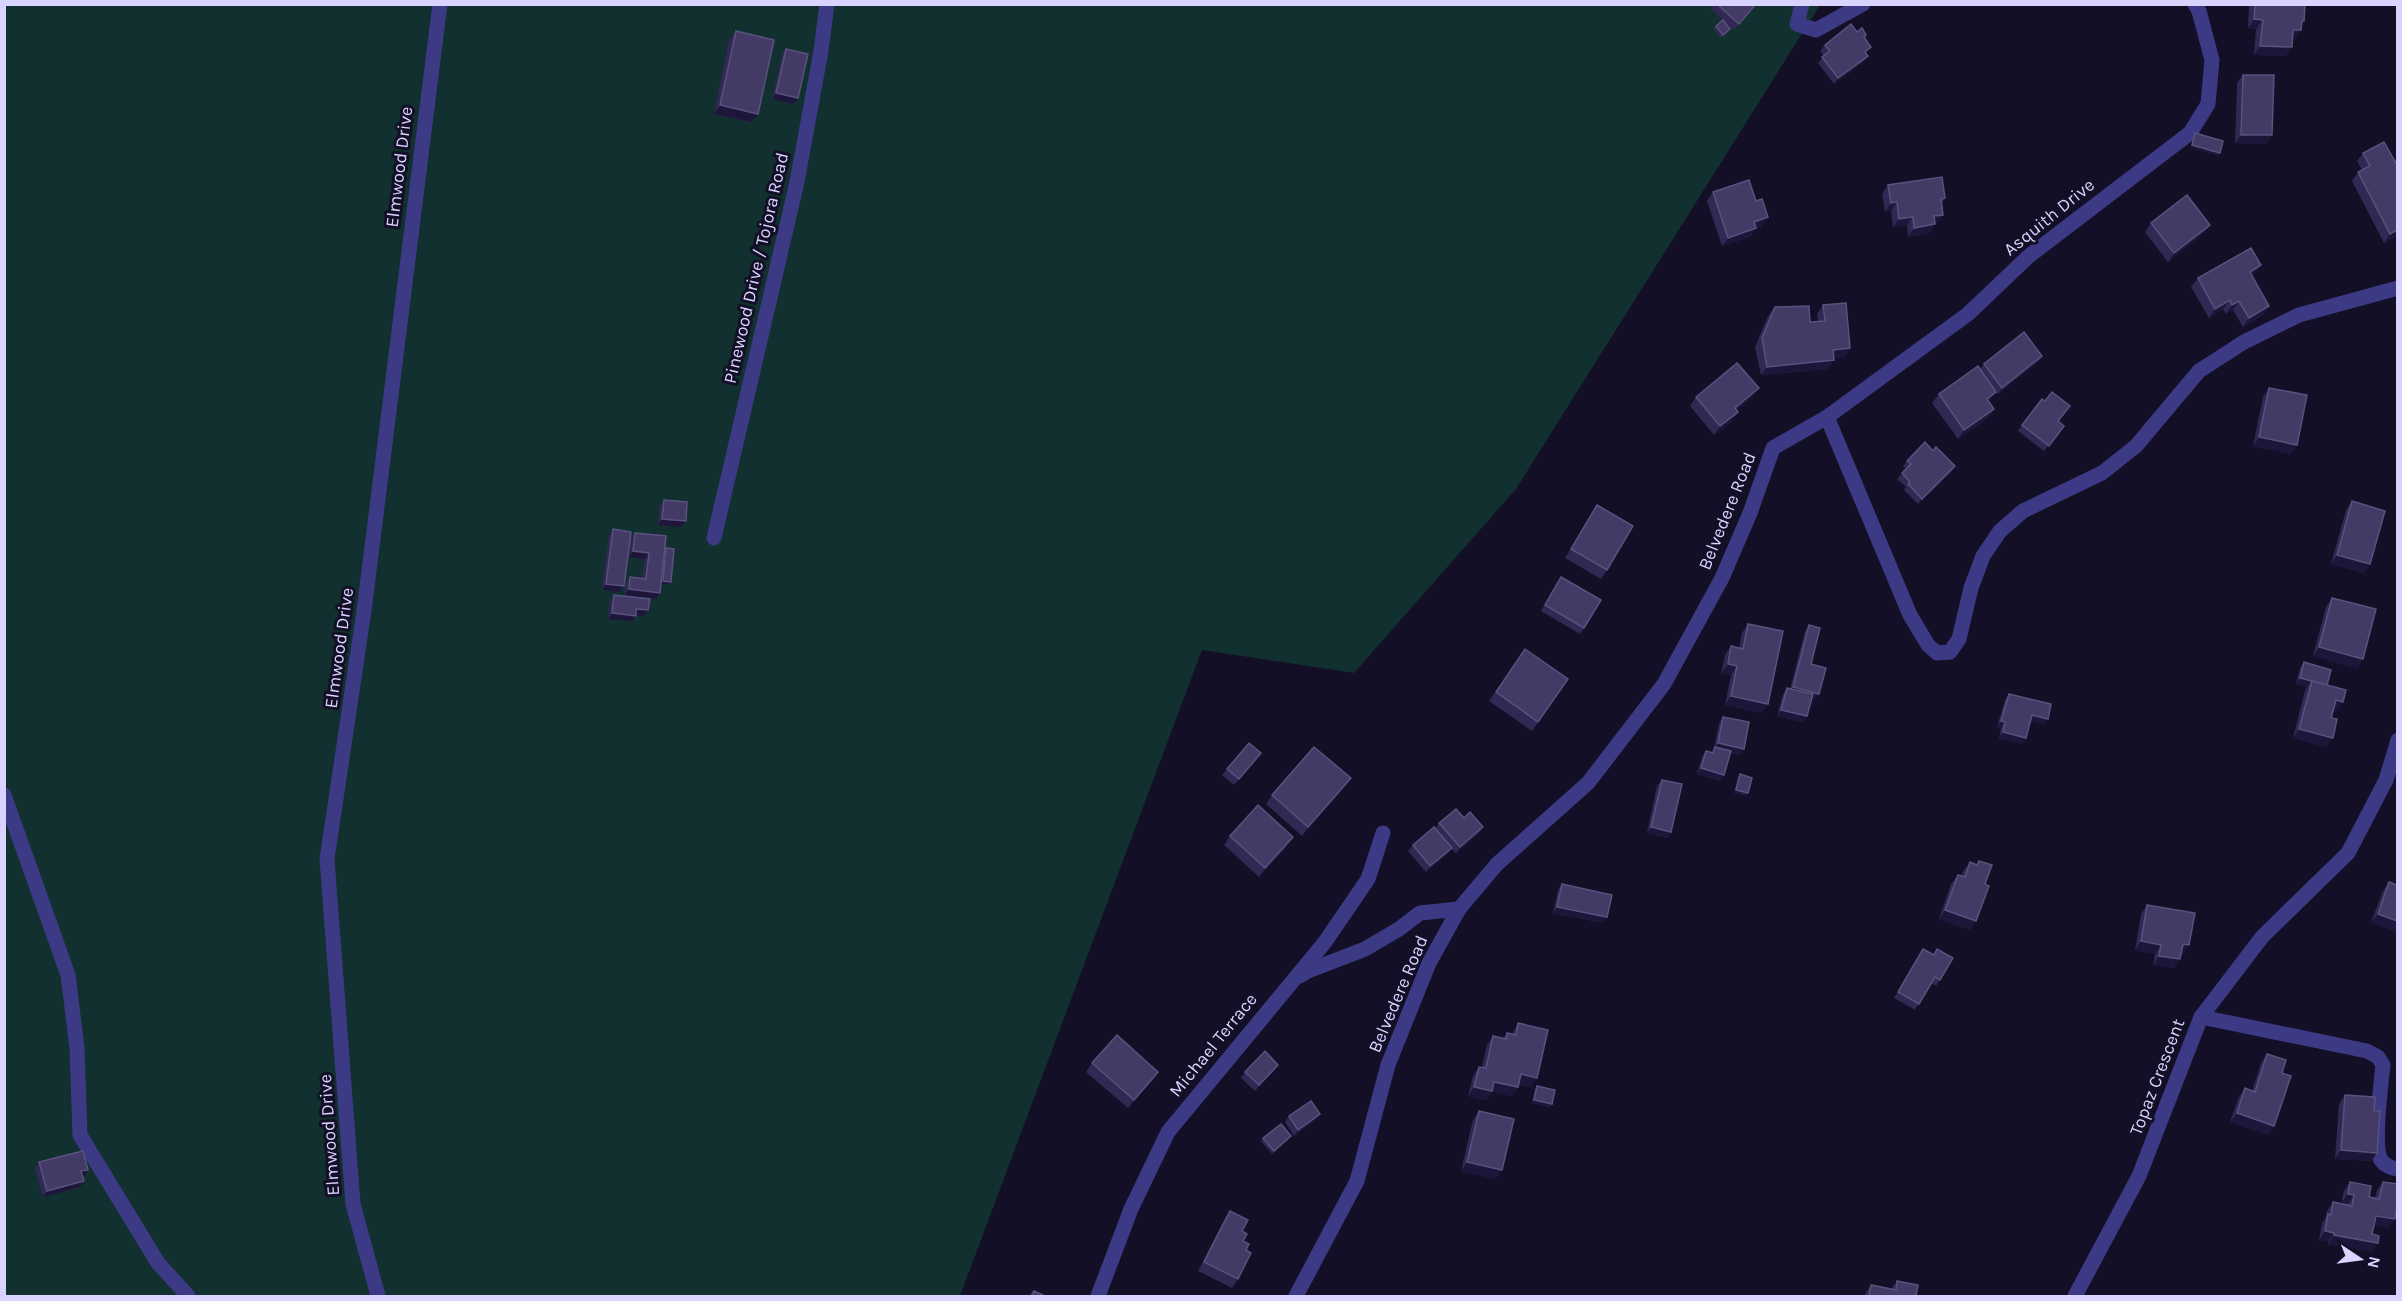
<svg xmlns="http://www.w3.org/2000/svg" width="2402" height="1301" viewBox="0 0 2402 1301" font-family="Karla,sans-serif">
	<rect width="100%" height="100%" fill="#130f26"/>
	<polygon fill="#12302f" points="5,5 1820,5 1516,489 1354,673 1202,650 960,1296 5,1296"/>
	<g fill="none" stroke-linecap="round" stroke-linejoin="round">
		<g stroke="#3d3a85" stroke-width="15">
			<polyline points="1802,4 1797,24 1816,30 1863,4"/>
			<polyline points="1827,417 1910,615 1928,645 1937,653 1950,652 1959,639 1971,588 1983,556 2000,531 2023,511 2102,473 2136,446 2199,371 2244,342 2299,315 2398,288"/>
			<polyline points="714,538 797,182 821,51 827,4"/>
			<polyline points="4,795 68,975 77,1048 80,1135 158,1263 188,1296"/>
			<polyline points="1300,976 1308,971 1365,949 1399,929 1420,913 1459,909"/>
			<path d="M2201,1017L2367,1051L2378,1057L2383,1065C2381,1083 2373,1147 2381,1160C2385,1166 2391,1168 2398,1169"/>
			<polyline points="378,1296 353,1204 327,859 364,611 440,4"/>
			<polyline points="1098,1296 1131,1209 1168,1132 1325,942 1368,879 1383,833"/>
			<polyline points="1296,1296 1357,1181 1388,1065 1429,963 1459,909 1497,864 1588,783 1664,684 1722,578 1750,513 1773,448 1827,417 1968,314 2029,256 2190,133 2208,104 2212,60 2199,11 2195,4"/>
			<polyline points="2075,1296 2139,1176 2201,1017 2262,937 2348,853 2386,780 2398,740"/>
		</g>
	</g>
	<g fill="#312854">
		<polygon points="1714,4 1757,4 1734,30 1711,9"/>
		<polygon points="2249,4 2305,4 2301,30 2295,39 2292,39 2286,56 2254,55 2256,29 2248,28"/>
		<polygon points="1716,26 1728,32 1721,38 1713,29"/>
		<polygon points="736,31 752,122 714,114 729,40"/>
		<polygon points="1857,32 1864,38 1866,54 1864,62 1834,84 1818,63 1824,56 1820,51 1825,45"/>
		<polygon points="786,49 798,98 794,104 772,99 782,55"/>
		<polygon points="2243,75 2272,135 2266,144 2235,143 2237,83"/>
		<polygon points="2384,142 2397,236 2384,243 2352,181 2358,172 2362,170 2357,161 2363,153"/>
		<polygon points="1888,185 1945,198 1942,203 1943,215 1937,223 1935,224 1929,233 1908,237 1907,225 1893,227 1891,211 1885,212 1882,194"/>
		<polygon points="1713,192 1762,226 1756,228 1750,237 1722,246 1707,201"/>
		<polygon points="2151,223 2210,225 2204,233 2168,262 2145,232"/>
		<polygon points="2255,274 2252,276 2269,306 2263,315 2243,327 2233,310 2226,314 2223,309 2209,318 2191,287 2198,278"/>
		<polygon points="1823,305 1850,348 1844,357 1834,358 1828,369 1761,375 1755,347 1768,316 1775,307 1810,322 1818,321 1817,314"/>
		<polygon points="2042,356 2038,362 1998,394 1992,386 1990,402 1994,409 1988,418 1958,439 1932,403 1939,394 1980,369 1984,364"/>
		<polygon points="2269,388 2291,454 2253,446 2263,397"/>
		<polygon points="1696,397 1753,397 1737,410 1732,421 1714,435 1690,406"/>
		<polygon points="2058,422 2064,426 2044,451 2018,431 2022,425"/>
		<polygon points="1933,451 1955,466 1951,472 1918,504 1904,490 1906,487 1897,479 1906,469 1903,466 1907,461"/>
		<polygon points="664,500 686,521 681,527 658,525 660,506"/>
		<polygon points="2352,501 2370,564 2364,573 2331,564 2346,510"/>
		<polygon points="1597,505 1607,570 1601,579 1565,558"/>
		<polygon points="613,529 620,592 602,590 609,535"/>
		<polygon points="635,533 665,550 666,548 671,582 669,584 661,584 662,569 660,593 656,599 624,595 626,583 630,577 642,578 645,559 629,557 630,539"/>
		<polygon points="1561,577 1584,628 1580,634 1541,611"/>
		<polygon points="614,595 648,610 644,616 636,615 632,621 608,619 610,601"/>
		<polygon points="2332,598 2363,659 2357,668 2313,656 2326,607"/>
		<polygon points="1748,624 1768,704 1761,713 1725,705 1731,675 1721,673 1725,655 1731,646 1739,648 1742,633"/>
		<polygon points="1809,625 1811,664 1815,699 1812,699 1803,722 1777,716 1783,694 1787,688 1790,689 1805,631"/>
		<polygon points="1525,649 1568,679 1532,731 1489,701"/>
		<polygon points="2304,662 2327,685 2337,711 2334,710 2326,747 2293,738 2305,690 2307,687 2296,684 2300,668"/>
		<polygon points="2009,694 2044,725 2031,721 2022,744 1999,738 2001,728 1997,727 2005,700"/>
		<polygon points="1723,717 1740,755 1731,753 1720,781 1697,774 1702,757 1706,751 1711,753 1714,748 1719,723"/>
		<polygon points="1261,753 1234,785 1222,775 1227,769"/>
		<polygon points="1740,774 1748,793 1746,796 1734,793 1738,777"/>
		<polygon points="1351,778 1344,787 1302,836 1266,804 1272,795"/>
		<polygon points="1662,780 1671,832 1667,838 1647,833 1657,786"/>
		<polygon points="1464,818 1483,827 1479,833 1456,853 1451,848 1447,854 1426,872 1408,851 1413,845 1435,829 1439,823"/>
		<polygon points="1230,836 1287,846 1259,877 1224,845"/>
		<polygon points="1979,861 1985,884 1970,930 1939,919 1951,884 1958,875 1962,876 1963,871 1970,862 1976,865"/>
		<polygon points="2389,882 2397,885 2397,932 2371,922 2383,891"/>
		<polygon points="1562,884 1607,917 1603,923 1553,913 1558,890"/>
		<polygon points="2147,905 2189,945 2183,954 2181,953 2174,968 2153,965 2155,954 2135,950 2141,914"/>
		<polygon points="1923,949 1933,955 1937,949 1940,980 1936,986 1931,983 1915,1010 1894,998"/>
		<polygon points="1518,1023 1537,1078 1531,1087 1518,1084 1518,1087 1512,1096 1492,1091 1486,1100 1468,1096 1473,1076 1479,1067 1482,1067 1487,1045 1493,1036 1503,1039 1507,1033 1512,1034"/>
		<polygon points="2267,1054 2282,1073 2274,1126 2268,1135 2230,1122 2239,1097 2245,1088 2252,1091 2261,1063"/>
		<polygon points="1092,1063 1152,1081 1128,1108 1086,1072"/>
		<polygon points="1274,1071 1255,1091 1241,1078 1245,1072"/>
		<polygon points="1537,1086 1552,1104 1550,1107 1532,1103 1535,1089"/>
		<polygon points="2345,1095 2374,1111 2377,1153 2371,1161 2335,1159 2339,1104"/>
		<polygon points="1479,1111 1496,1179 1461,1171 1473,1120"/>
		<polygon points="1289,1116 1316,1120 1294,1136 1285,1122"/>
		<polygon points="1291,1136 1289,1139 1272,1154 1261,1141 1263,1138"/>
		<polygon points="39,1162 84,1176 83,1176 80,1187 43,1197 35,1168"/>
		<polygon points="2350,1182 2369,1197 2375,1199 2377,1190 2383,1182 2389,1228 2374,1225 2372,1234 2372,1252 2328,1244 2328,1242 2319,1240 2322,1223 2325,1219 2327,1211 2333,1202 2348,1205 2341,1203 2344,1191"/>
		<polygon points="1230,1211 1242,1231 1246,1250 1238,1279 1232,1288 1198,1271 1224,1220"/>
		<polygon points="1897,1281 1916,1296 1864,1296 1865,1294 1871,1285 1891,1289"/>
	</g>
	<g fill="#1d163a">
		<polygon points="1756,4 1757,4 1734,30 1739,24"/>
		<polygon points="2254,19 2263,20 2256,29 2248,28"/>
		<polygon points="2293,30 2301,30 2295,39 2287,39"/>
		<polygon points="2260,46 2292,47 2286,56 2254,55"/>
		<polygon points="1868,56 1864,62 1834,84 1838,78"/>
		<polygon points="776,93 798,98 794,104 772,99"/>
		<polygon points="720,105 758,114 752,122 714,114"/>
		<polygon points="2241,135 2272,135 2266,144 2235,143"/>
		<polygon points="2192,145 2220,153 2218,156 2190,148"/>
		<polygon points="1897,202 1891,211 1885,212 1891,203"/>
		<polygon points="1943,215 1937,223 1928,225 1934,216"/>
		<polygon points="1768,217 1762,226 1756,228 1750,237 1722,246 1728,238 1754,222"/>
		<polygon points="1913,217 1907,225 1893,227 1899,219"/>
		<polygon points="1935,224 1929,233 1908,237 1914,228"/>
		<polygon points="2210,225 2204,233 2168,262 2174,253"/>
		<polygon points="2397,230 2397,236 2384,243 2390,234"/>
		<polygon points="2261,265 2255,274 2243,281 2250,272"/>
		<polygon points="2230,300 2223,309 2209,318 2215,309"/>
		<polygon points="2239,301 2233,310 2226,314 2232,305"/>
		<polygon points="2269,306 2263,315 2243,327 2249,318"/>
		<polygon points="1850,348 1844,357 1827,359 1833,350"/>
		<polygon points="2042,356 2038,362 1998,394 2002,388"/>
		<polygon points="1834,360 1828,369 1761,375 1767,367"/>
		<polygon points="1759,388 1753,397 1729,417 1735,408"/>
		<polygon points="1996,392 1990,401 1981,407 1987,399"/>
		<polygon points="1994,409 1988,418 1958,439 1964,430"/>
		<polygon points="1738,412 1732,421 1714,435 1720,426"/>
		<polygon points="2259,437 2297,445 2291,454 2253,446"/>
		<polygon points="1955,466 1951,472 1918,504 1922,499"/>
		<polygon points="662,519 686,521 681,527 658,525"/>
		<polygon points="633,551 649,553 645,559 629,557"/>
		<polygon points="2337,555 2370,564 2364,573 2331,564"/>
		<polygon points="663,581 671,582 669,584 661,584"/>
		<polygon points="606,584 624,586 620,592 602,590"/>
		<polygon points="629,589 660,593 656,599 624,595"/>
		<polygon points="636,609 648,610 644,616 632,615"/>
		<polygon points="612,613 636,616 632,621 608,619"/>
		<polygon points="2319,647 2363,659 2357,668 2313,656"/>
		<polygon points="1728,664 1737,666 1731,675 1721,673"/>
		<polygon points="2300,678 2311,681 2307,687 2296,684"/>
		<polygon points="1793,687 1819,694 1815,699 1789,693"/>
		<polygon points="1731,696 1768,704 1761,713 1725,705"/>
		<polygon points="2336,700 2343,702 2337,711 2330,709"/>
		<polygon points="1781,710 1807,716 1803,722 1777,716"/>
		<polygon points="2032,715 2048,719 2044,725 2028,721"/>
		<polygon points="2001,721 2005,722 2001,728 1997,727"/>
		<polygon points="2299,729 2333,738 2326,747 2293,738"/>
		<polygon points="2003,732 2026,738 2022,744 1999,738"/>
		<polygon points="1718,743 1744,749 1740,755 1714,749"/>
		<polygon points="1701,768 1724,775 1720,781 1697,774"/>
		<polygon points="1351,778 1344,787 1302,836 1308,827"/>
		<polygon points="1736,790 1748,793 1746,796 1734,793"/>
		<polygon points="1483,827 1479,833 1456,853 1460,847"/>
		<polygon points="1651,827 1671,832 1667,838 1647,833"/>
		<polygon points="1293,837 1287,846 1259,877 1265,868"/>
		<polygon points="1452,848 1447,854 1426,872 1430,866"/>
		<polygon points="1557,907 1607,917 1603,923 1553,913"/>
		<polygon points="1945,910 1976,921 1970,930 1939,919"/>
		<polygon points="2378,914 2397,921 2397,932 2371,922"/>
		<polygon points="2141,941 2161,945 2155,954 2135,950"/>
		<polygon points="2183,944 2189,945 2183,954 2177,953"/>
		<polygon points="2159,956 2180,959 2174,968 2153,965"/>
		<polygon points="1278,1065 1274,1071 1255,1091 1259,1085"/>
		<polygon points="1158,1072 1152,1081 1128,1108 1134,1100"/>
		<polygon points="1521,1074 1537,1078 1531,1087 1514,1083"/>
		<polygon points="1494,1082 1518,1087 1512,1096 1492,1091 1486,1100 1468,1096 1474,1087"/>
		<polygon points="1534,1100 1552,1104 1550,1107 1532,1103"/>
		<polygon points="2237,1113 2274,1126 2268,1135 2230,1122"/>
		<polygon points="1320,1114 1316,1120 1294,1136 1298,1130"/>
		<polygon points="2341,1150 2377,1153 2371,1161 2335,1159"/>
		<polygon points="1467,1162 1502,1170 1496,1179 1461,1171"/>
		<polygon points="88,1170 84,1176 77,1177 81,1171"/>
		<polygon points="84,1181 80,1187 43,1197 47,1191"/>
		<polygon points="2348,1194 2354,1195 2348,1204 2341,1203"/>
		<polygon points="2376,1216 2395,1219 2389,1228 2370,1224"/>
		<polygon points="2325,1231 2334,1233 2328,1242 2319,1240"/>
		<polygon points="2334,1235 2378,1243 2372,1252 2328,1244"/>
	</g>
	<g fill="#433a66" stroke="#5a527e" stroke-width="1.5">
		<polygon points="1717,4 1756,4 1739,24"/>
		<polygon points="2255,4 2305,4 2304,21 2302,21 2301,30 2293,30 2292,47 2260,46 2263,20 2254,19"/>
		<polygon points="1723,20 1730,29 1723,35 1716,26"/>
		<polygon points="1851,24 1857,32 1862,28 1866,35 1864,37 1871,47 1865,52 1868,56 1838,78 1822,57 1830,51 1825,45"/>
		<polygon points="736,31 774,40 758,114 720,105"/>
		<polygon points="786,49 808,54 798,98 776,93"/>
		<polygon points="2243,75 2274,75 2272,135 2241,135"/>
		<polygon points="2195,133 2223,141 2220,153 2192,145"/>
		<polygon points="2384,142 2397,165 2397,230 2390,234 2358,172 2370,166 2363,153"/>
		<polygon points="1942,177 1945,198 1941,199 1943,215 1934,216 1935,224 1914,228 1913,217 1899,219 1897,202 1891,203 1888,185"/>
		<polygon points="1749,180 1756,201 1762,199 1768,217 1754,222 1756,228 1728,238 1713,192"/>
		<polygon points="2187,195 2210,225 2174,253 2151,223"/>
		<polygon points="2251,248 2261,265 2250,272 2269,306 2249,318 2239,301 2232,305 2230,300 2215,309 2198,278"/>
		<polygon points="1846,303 1850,348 1833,350 1834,360 1767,367 1762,338 1775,307 1809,306 1810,322 1825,321 1823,305"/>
		<polygon points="2024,332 2042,356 2002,388 1984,364"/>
		<polygon points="1737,363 1759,388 1735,408 1738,412 1720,426 1696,397"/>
		<polygon points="1978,366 1996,392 1987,399 1994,409 1964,430 1939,394"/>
		<polygon points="2269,388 2307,395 2297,445 2259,437"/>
		<polygon points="2052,392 2070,406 2058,421 2064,426 2049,446 2022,425 2042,399 2045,401"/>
		<polygon points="1925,442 1933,451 1936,447 1955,466 1922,499 1908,484 1910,482 1902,473 1911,464 1907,461"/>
		<polygon points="664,500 687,502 686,521 662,519"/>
		<polygon points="2352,501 2385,511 2370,564 2337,555"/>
		<polygon points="1597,505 1633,526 1607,570 1571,549"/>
		<polygon points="613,529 631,532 624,586 606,584"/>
		<polygon points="635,533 666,536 660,593 629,589 630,577 646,579 649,553 633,551"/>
		<polygon points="666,548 674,549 671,582 663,581"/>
		<polygon points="1561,577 1601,600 1584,628 1545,605"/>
		<polygon points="614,595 650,599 648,610 636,609 636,616 612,613"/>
		<polygon points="2332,598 2376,609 2363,659 2319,647"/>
		<polygon points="1748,624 1783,631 1768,704 1731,696 1737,666 1728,664 1731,646 1743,649"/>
		<polygon points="1809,625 1820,628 1811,664 1826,668 1819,694 1793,687"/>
		<polygon points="1525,649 1568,679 1538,722 1496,692"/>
		<polygon points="2304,662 2331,670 2327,685 2300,678"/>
		<polygon points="2312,681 2346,690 2343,702 2336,700 2331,718 2337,719 2333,738 2299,729"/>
		<polygon points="1787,688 1813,694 1807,716 1781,710"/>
		<polygon points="2009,694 2051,704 2048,719 2032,715 2026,738 2003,732 2005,722 2001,721"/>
		<polygon points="1723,717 1749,722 1744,749 1718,743"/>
		<polygon points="1249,743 1261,753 1239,779 1227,769"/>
		<polygon points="1314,747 1351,778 1308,827 1272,795"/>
		<polygon points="1715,747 1731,751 1724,775 1701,768 1706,751 1713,753"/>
		<polygon points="1740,774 1752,778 1748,793 1736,790"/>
		<polygon points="1662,780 1682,784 1671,832 1651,827"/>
		<polygon points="1258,805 1293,837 1265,868 1230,836"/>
		<polygon points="1456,809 1464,818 1470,812 1483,827 1460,847 1439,823"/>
		<polygon points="1434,827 1452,848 1430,866 1413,845"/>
		<polygon points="1979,861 1992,865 1985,884 1989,886 1976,921 1945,910 1958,875 1965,877 1970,862 1977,865"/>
		<polygon points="2389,882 2397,885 2397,921 2378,914"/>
		<polygon points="1562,884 1612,895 1607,917 1557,907"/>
		<polygon points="2147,905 2195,913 2189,945 2183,944 2180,959 2159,956 2161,945 2141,941"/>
		<polygon points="1923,949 1934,955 1937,949 1953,958 1940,980 1935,977 1919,1004 1898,992"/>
		<polygon points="1518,1023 1548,1030 1537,1078 1521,1074 1518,1087 1494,1082 1492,1091 1474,1087 1479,1067 1486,1068 1493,1036 1506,1039 1507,1033 1516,1035"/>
		<polygon points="1117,1035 1158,1072 1134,1100 1092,1063"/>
		<polygon points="1265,1051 1278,1065 1259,1085 1245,1072"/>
		<polygon points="2267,1054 2286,1060 2282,1073 2291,1076 2274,1126 2237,1113 2245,1088 2255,1092"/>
		<polygon points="1537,1086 1555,1090 1552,1104 1534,1100"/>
		<polygon points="2345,1095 2375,1097 2374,1111 2380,1111 2377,1153 2341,1150"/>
		<polygon points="1311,1101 1320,1114 1298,1130 1289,1116"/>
		<polygon points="1479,1111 1514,1119 1502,1170 1467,1162"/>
		<polygon points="1281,1124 1291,1136 1274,1151 1263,1138"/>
		<polygon points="83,1151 88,1170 81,1171 84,1181 47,1191 39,1162"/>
		<polygon points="2350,1182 2371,1186 2369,1197 2379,1199 2383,1182 2397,1184 2397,1206 2395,1219 2376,1216 2372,1234 2379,1236 2378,1243 2334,1235 2334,1233 2325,1231 2328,1214 2331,1215 2333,1202 2352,1206 2354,1195 2348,1194"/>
		<polygon points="1230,1211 1248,1220 1242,1231 1247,1234 1243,1241 1249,1244 1246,1250 1251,1253 1238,1279 1204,1262"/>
		<polygon points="1897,1281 1918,1285 1916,1296 1869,1296 1871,1285 1896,1290"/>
		<polygon points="1034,1291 1045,1296 1031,1296"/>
	</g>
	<g text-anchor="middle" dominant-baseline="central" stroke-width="6" stroke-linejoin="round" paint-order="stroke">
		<g font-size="18" fill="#d9d4ff" stroke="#130f26">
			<text transform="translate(399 167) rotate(-83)">Elmwood Drive</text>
			<text transform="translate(2049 217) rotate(-39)">Asquith Drive</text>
			<text transform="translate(756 268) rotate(-77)">Pinewood Drive / Tojora Road</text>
			<text transform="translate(1727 511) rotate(-68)">Belvedere Road</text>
			<text transform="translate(339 648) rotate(-82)">Elmwood Drive</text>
			<text transform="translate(1398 994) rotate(-67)">Belvedere Road</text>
			<text transform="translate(1213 1045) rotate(-51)">Michael Terrace</text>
			<text transform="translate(2157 1077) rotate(-69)">Topaz Crescent</text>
			<text transform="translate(329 1135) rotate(-94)">Elmwood Drive</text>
		</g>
	</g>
	<rect width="2402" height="1301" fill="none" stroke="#d9d4ff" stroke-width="12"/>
	<g transform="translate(2360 1259) rotate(103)" stroke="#130f26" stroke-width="4.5" paint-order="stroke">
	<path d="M0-4.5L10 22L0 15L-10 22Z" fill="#d9d4ff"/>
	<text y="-9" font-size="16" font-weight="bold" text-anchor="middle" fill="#d9d4ff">N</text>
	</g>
</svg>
